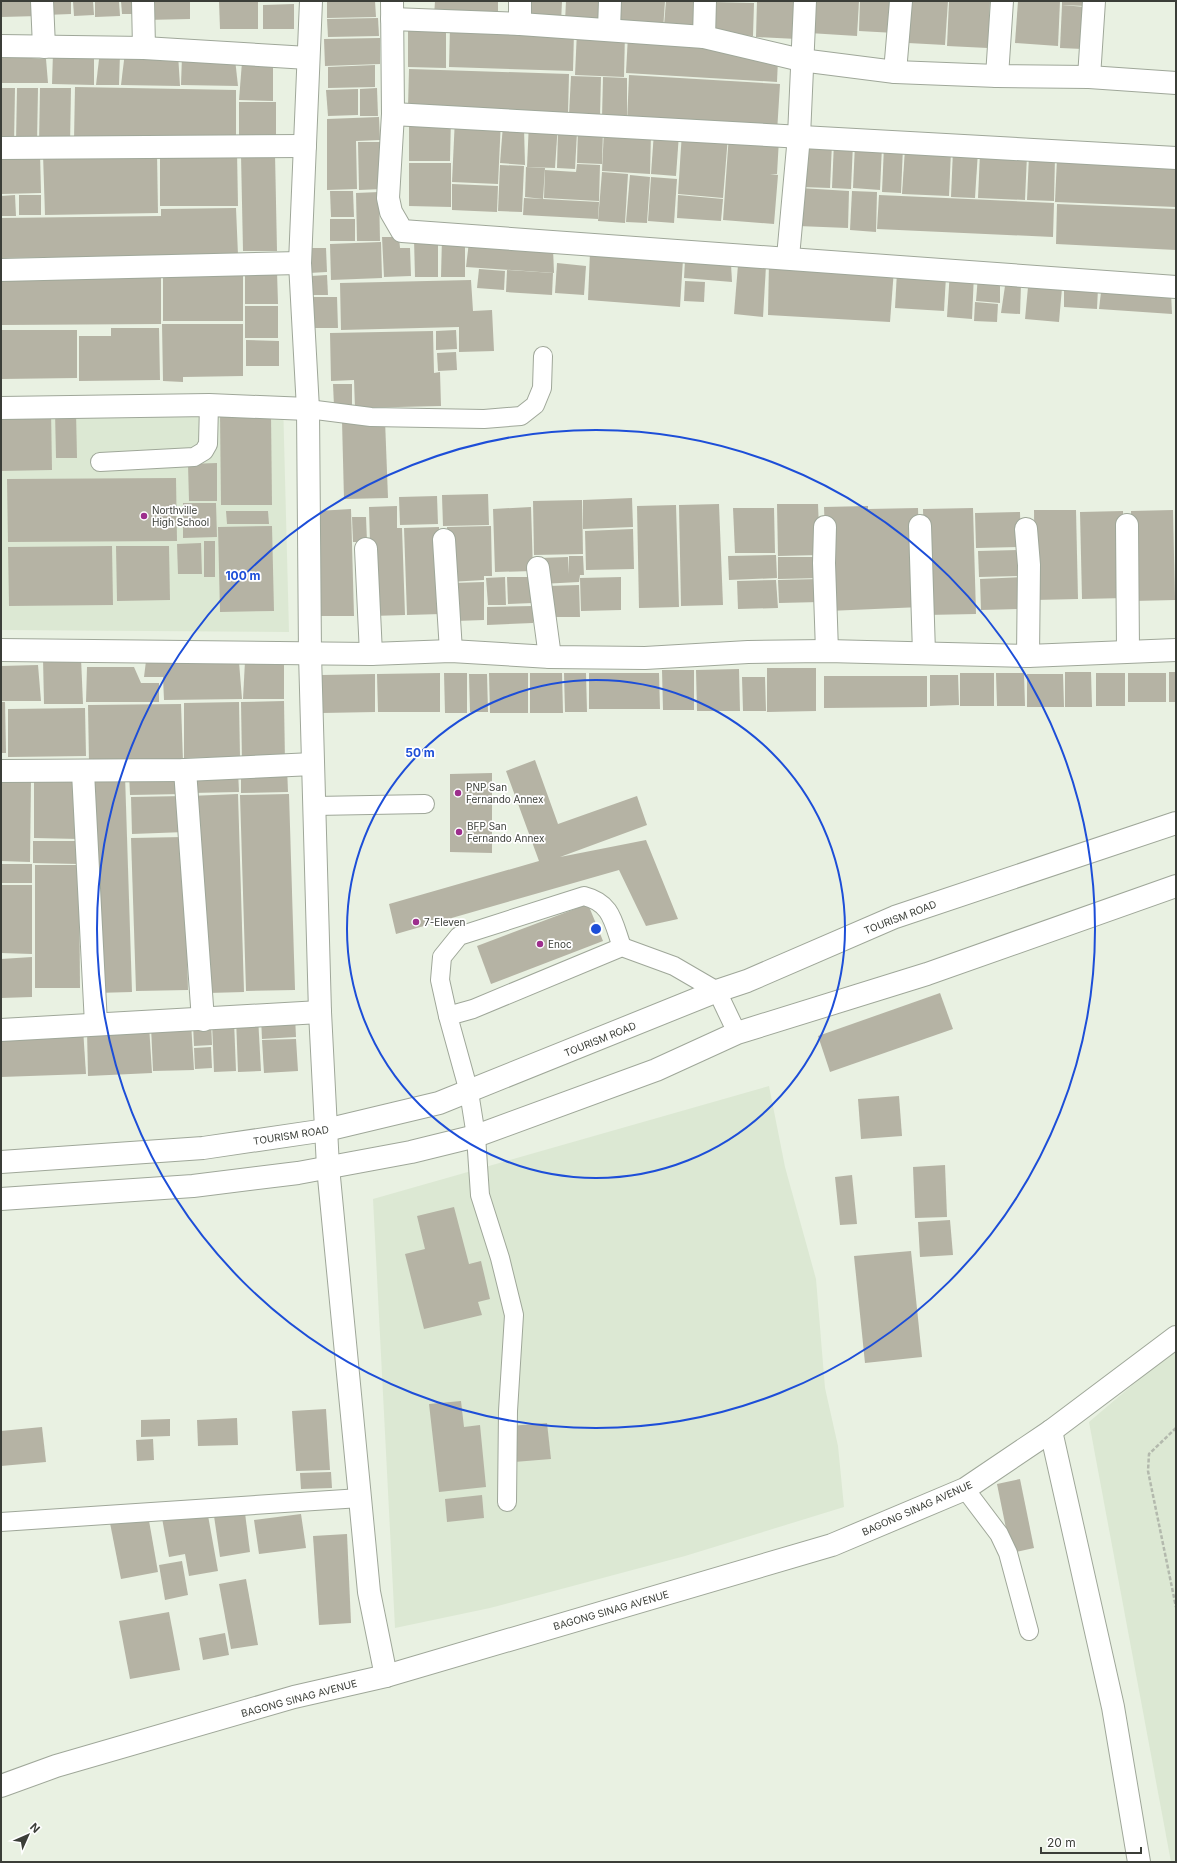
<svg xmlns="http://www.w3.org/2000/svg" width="1177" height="1863" viewBox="0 0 1177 1863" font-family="Inter,sans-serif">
	<rect width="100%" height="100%" fill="#e9f1e2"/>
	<g fill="#dce8d3">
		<polygon points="283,401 289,632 1,630 1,403"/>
		<polygon points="769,1086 785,1167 816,1279 825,1388 838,1446 844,1507 685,1556 490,1608 395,1628 373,1199"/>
		<polygon points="1176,1348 1176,1862 1171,1862 1089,1422"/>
	</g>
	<g fill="#b5b3a4">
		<polygon points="1,1 39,1 39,16 1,17"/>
		<polygon points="44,1 71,1 71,14 45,15"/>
		<polygon points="73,1 93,1 94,15 74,16"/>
		<polygon points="95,1 119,1 120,16 95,17"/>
		<polygon points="121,1 141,1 142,14 122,14"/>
		<polygon points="145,1 190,1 190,19 145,20"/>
		<polygon points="219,1 258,1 258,29 220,29"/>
		<polygon points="327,1 375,1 376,17 327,18"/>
		<polygon points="435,1 498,1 498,18 434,16"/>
		<polygon points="524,1 562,1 561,23 523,22"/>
		<polygon points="566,1 607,1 606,24 565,22"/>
		<polygon points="613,1 665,1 663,30 612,27"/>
		<polygon points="666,1 702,1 701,28 664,26"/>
		<polygon points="757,1 799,1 797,39 756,37"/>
		<polygon points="811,1 859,1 857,36 809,33"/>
		<polygon points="860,1 897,1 895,33 859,31"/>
		<polygon points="910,1 948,1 945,45 908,43"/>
		<polygon points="949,1 990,1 988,48 947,46"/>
		<polygon points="1018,1 1060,1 1058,46 1015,43"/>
		<polygon points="1062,1 1085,1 1085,6 1062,5"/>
		<polygon points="713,2 754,3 753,36 712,34"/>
		<polygon points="294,4 294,29 263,29 263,5"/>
		<polygon points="1062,5 1085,7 1083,49 1060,48"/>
		<polygon points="378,18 379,36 328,37 327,19"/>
		<polygon points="408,26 446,27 446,68 408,67"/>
		<polygon points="450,27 574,32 573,71 449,67"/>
		<polygon points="577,31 625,32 624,77 575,75"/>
		<polygon points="628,35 778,59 777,82 626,73"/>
		<polygon points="380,38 380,64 325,66 324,39"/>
		<polygon points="94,49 94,85 52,84 53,53"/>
		<polygon points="100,51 120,54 119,85 96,85"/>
		<polygon points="125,52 178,54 180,86 121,85"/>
		<polygon points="1,56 46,59 48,83 1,83"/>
		<polygon points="182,56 235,59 238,86 181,85"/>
		<polygon points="273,59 273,101 239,100 242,62"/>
		<polygon points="375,65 375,87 328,88 328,67"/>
		<polygon points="409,69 569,74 568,113 408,108"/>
		<polygon points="629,75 780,84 777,132 627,123"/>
		<polygon points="571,76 601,77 600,116 569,115"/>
		<polygon points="603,77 627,78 627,119 602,118"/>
		<polygon points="75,87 236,90 236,143 74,140"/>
		<polygon points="1,88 15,88 14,145 1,145"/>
		<polygon points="17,88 38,88 37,143 16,143"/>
		<polygon points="40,88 71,88 70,145 39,145"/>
		<polygon points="377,88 378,116 360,116 360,89"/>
		<polygon points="358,89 358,115 328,116 326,90"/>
		<polygon points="239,102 276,102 276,140 239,139"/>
		<polygon points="379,117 380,140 356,141 357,189 327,190 327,119"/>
		<polygon points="409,117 451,117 450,161 409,161"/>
		<polygon points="455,118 501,120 498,184 452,182"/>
		<polygon points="529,122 558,123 555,168 527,167"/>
		<polygon points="503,125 524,128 525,165 500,163"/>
		<polygon points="578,128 603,129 602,164 577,163"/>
		<polygon points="604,130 651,133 650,174 602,171"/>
		<polygon points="558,131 577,132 575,169 557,168"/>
		<polygon points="654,132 679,134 676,176 651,174"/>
		<polygon points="682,132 728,136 723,198 678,194"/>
		<polygon points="729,134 779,139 777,174 770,174 778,175 774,224 723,220"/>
		<polygon points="802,141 832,143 830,188 801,187"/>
		<polygon points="358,142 381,142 383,189 359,190"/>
		<polygon points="834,142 853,143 851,189 832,188"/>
		<polygon points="855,144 882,146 880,190 853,188"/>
		<polygon points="884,146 903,147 901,193 882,192"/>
		<polygon points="905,149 951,151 949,196 902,194"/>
		<polygon points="953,150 978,151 975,198 951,197"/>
		<polygon points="237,151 238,206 160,206 160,152"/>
		<polygon points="157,152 158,213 45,215 43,154"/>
		<polygon points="1,153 40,153 41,193 1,194"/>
		<polygon points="980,153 1027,155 1025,200 978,198"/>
		<polygon points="275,154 277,251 243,251 241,155"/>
		<polygon points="1029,155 1055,157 1054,201 1027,200"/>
		<polygon points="1057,158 1176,164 1176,207 1055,202"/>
		<polygon points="409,163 451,163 451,207 409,206"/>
		<polygon points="577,164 600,165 599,201 544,198 545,170 576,172"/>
		<polygon points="500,165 524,166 522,212 498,211"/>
		<polygon points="526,167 545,168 543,199 525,197"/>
		<polygon points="602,172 628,174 625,223 598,221"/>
		<polygon points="630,175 650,177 647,223 626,222"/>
		<polygon points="651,177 677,179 674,223 648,221"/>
		<polygon points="452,184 498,186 497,212 452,210"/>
		<polygon points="800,188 849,191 848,228 798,226"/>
		<polygon points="330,191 353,191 354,217 331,217"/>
		<polygon points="852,191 877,192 876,232 850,230"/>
		<polygon points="379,192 380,241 357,241 356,193"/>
		<polygon points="15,195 16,216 1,216 1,196"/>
		<rect x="19" y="195" width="22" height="20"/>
		<polygon points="678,195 723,199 721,221 677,218"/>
		<polygon points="879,195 1054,203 1053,237 877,229"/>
		<polygon points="524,198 599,202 598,219 523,215"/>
		<polygon points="1057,204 1176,209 1176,250 1056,244"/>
		<polygon points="236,208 238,255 1,258 1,218 161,216 161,209"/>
		<rect x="330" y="219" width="25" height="22"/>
		<polygon points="382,237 399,237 400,248 410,248 411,276 384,277"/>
		<polygon points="442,238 465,242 465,277 441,277"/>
		<polygon points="414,239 438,239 438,277 415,277"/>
		<polygon points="381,242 382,278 331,280 330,244"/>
		<polygon points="469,242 553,248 554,273 466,267"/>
		<polygon points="308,248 326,248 327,272 309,273"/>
		<polygon points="590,252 683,259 680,307 588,300"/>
		<polygon points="685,261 731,264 732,282 684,278"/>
		<polygon points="769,261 894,269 890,322 768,315"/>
		<polygon points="557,263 586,266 584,295 555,293"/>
		<polygon points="738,265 766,266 763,317 734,314"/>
		<polygon points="479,269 505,271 504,290 477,288"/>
		<polygon points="507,270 553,273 552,295 506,292"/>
		<polygon points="245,271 277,271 278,304 245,304"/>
		<polygon points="950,271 974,274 972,319 947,317"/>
		<polygon points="897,272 946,276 944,311 895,308"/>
		<polygon points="1,275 161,275 161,324 1,325"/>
		<polygon points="327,275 328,295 312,295 311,276"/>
		<rect x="163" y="276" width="80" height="45"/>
		<polygon points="978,276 1000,278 1000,303 976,301"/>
		<polygon points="471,280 473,311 492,310 494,351 459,352 459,327 341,330 340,283"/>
		<polygon points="685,281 705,282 704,302 684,301"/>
		<polygon points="1021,284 1020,314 1001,313 1005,286"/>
		<polygon points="1102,284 1171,292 1172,314 1099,309"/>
		<polygon points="1028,287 1062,288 1059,322 1025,319"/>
		<polygon points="1064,288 1098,288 1097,309 1064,307"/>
		<polygon points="312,297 337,297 338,328 313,328"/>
		<polygon points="975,302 998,304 997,322 974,321"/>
		<rect x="245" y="306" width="33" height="32"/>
		<polygon points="162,324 243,324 243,376 183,377 183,382 163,381"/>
		<polygon points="111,328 159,328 160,380 79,381 79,336 111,336"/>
		<polygon points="1,330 77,330 77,378 1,379"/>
		<polygon points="456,330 457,349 436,350 436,331"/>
		<polygon points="433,331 434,373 440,372 441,406 355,408 354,380 331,381 330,333"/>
		<polygon points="246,340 279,341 279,366 246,366"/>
		<polygon points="456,352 457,370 438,371 437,353"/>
		<polygon points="333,384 352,384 352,405 334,406"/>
		<polygon points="51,409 52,470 1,471 1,410"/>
		<polygon points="55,411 76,411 77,458 56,458"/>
		<polygon points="220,413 271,413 272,505 221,505"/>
		<polygon points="385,420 388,498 344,499 342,421"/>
		<polygon points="217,463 217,501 189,501 188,464"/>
		<polygon points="176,478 177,541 8,542 7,479"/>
		<polygon points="488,494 489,525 443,526 442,495"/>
		<polygon points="437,496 438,524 400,525 399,497"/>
		<polygon points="632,498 633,527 583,529 583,500"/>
		<polygon points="582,500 583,554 534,555 533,501"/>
		<polygon points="183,503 216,503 217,537 183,538"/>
		<polygon points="719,504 723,605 681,606 679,505"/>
		<polygon points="777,504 818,504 820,555 778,556"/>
		<polygon points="676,505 679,607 639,608 637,506"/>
		<polygon points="397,506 397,528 402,528 405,615 372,616 369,507"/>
		<polygon points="868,506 868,509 918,508 921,607 828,611 824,507"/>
		<polygon points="531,507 533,571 495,572 493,509"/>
		<polygon points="733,508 774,508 775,553 735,553"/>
		<polygon points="973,508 976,614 926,615 923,509"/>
		<polygon points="351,509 354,616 319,616 317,511"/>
		<polygon points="1034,510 1076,510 1078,599 1035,600"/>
		<polygon points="1173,510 1175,600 1133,601 1131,511"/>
		<polygon points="226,511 268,511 269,524 227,524"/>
		<polygon points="1123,511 1125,598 1082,599 1080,512"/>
		<polygon points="1020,512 1021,547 976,548 975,513"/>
		<polygon points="352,517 366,517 367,542 353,542"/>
		<polygon points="272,526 274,611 220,612 218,527"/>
		<polygon points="491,526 492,576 484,576 484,580 449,582 447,527"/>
		<polygon points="439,527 441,614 407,615 404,528"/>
		<polygon points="633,529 634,569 586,570 585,531"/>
		<rect x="204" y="541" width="11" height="36"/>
		<polygon points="201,543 202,574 178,574 177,544"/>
		<polygon points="112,546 113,605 9,606 8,547"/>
		<polygon points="116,546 169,546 170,600 117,601"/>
		<polygon points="1019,550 1020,576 979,577 978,551"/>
		<polygon points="776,555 777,578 729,580 728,556"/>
		<polygon points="569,556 583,556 584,575 580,575 579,582 541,584 540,558 568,557 569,574"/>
		<polygon points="778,557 820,557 821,578 778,579"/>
		<polygon points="505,577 506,605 488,605 486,578"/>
		<polygon points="507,577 533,577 533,603 508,604"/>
		<polygon points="621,577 621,610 581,611 580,578"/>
		<polygon points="1021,577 1022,609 981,610 980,579"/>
		<polygon points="820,579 820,602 779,603 778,580"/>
		<polygon points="776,580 778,608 738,609 737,581"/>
		<polygon points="484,582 484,620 455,621 453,583"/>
		<polygon points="579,585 580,617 549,617 548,586"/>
		<polygon points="533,606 533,623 487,625 487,607"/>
		<polygon points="43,658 81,658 83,704 44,704"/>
		<polygon points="146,661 239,662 242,699 164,700 163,677 144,677"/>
		<polygon points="245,661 284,663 284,699 243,699"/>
		<polygon points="38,665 41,701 1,701 1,666"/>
		<polygon points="87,667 134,667 141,683 159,683 159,702 86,702"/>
		<polygon points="767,668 816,668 816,711 767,712"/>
		<polygon points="739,669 740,711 697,711 696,670"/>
		<polygon points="662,670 694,670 694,710 663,710"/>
		<polygon points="1065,672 1091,672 1092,707 1065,707"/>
		<rect x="1169" y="672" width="7" height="30"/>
		<polygon points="440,673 440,712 378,712 377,674"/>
		<polygon points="444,673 467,673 467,713 445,713"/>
		<polygon points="489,673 528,673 528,713 490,713"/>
		<polygon points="530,673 562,673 563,713 530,713"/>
		<polygon points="564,673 586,673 587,712 565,712"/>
		<polygon points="589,673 659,673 660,709 589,709"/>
		<rect x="960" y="673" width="34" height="33"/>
		<polygon points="996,673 1024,673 1025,706 997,706"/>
		<rect x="1096" y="673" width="29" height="33"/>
		<rect x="1128" y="673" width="38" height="29"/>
		<polygon points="375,674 375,712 322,713 322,675"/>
		<polygon points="469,674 487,674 488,712 470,712"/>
		<polygon points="1027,674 1063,674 1064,707 1027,707"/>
		<polygon points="930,675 958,675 959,705 930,706"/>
		<polygon points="824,676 927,676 927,707 824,708"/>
		<polygon points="742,677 765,677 766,711 743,711"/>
		<polygon points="284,701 285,763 242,763 241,702"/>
		<polygon points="1,702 5,702 6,753 1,753"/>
		<polygon points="239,702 240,757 184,758 184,703"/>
		<polygon points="181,704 183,762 89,763 88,705"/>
		<polygon points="85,708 86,756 8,757 8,709"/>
		<polygon points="535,760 558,824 637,796 647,825 560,857 646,840 678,919 646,926 619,870 396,934 389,904 539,861 506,771"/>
		<polygon points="287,767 288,792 241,793 241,769"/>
		<polygon points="188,770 238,771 239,792 191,793"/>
		<polygon points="183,772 184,794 130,795 129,773"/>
		<polygon points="34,773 79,774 79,839 34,838"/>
		<polygon points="492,773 492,853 450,852 450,774"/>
		<polygon points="125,775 132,992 95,993 88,776"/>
		<polygon points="1,779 31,779 30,862 1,861"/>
		<polygon points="238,794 244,992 208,993 189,796"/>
		<polygon points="289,794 295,990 246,991 240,795"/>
		<polygon points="184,796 185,832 132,834 131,797"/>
		<polygon points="184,837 188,990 136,991 131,838"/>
		<polygon points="33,841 78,841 78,864 33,863"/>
		<rect x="1" y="864" width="31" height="19"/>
		<polygon points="35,865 79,865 80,988 35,988"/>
		<polygon points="1,885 32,885 32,954 1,953"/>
		<polygon points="588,904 603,941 491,984 477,946"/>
		<polygon points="32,957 32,997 1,998 1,959"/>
		<polygon points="940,993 953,1029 830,1072 818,1036"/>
		<polygon points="295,1016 296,1037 262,1039 261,1018"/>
		<polygon points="258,1017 261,1071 238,1072 236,1018"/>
		<polygon points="211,1021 212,1045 194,1046 193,1024"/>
		<polygon points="234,1021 236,1071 214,1072 212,1022"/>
		<polygon points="191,1023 194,1070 153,1071 151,1026"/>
		<polygon points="149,1025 152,1073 88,1076 87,1029"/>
		<polygon points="83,1029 86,1074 1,1077 1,1036"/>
		<polygon points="296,1039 298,1071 264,1073 262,1040"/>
		<polygon points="211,1047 212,1068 195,1069 194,1048"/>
		<polygon points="899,1096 902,1136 861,1139 858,1099"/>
		<polygon points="945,1165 947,1217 915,1218 913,1167"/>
		<polygon points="852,1175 857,1224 840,1225 835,1177"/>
		<polygon points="454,1207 469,1264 481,1261 490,1299 478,1302 482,1315 424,1329 405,1254 425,1249 417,1216"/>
		<polygon points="950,1220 953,1255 920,1257 918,1222"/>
		<polygon points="911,1251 922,1357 865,1363 854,1256"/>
		<polygon points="461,1401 464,1427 480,1425 486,1487 439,1492 429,1404"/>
		<polygon points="326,1409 330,1470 296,1471 292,1411"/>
		<polygon points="237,1418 238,1445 198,1446 197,1420"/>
		<polygon points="170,1419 170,1436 141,1437 141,1420"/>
		<polygon points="547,1423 551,1459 514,1462 510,1426"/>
		<polygon points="42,1427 46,1462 1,1466 1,1431"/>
		<polygon points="153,1439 154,1460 137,1461 136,1440"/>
		<polygon points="331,1472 332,1488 301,1489 300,1473"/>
		<polygon points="1020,1479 1034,1548 1011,1553 997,1484"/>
		<polygon points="482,1495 484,1518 447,1522 445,1499"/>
		<polygon points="207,1510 218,1571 189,1576 185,1554 169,1557 162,1518"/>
		<polygon points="245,1513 250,1552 220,1557 214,1516"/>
		<polygon points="301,1514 306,1548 259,1554 254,1520"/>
		<polygon points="148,1515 158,1572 121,1579 110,1523"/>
		<polygon points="347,1534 351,1623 319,1625 313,1536"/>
		<polygon points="182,1561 188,1595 165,1600 159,1565"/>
		<polygon points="246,1579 258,1645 231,1649 219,1584"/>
		<polygon points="169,1612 180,1670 130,1679 119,1621"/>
		<polygon points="225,1633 229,1655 203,1660 199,1638"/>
	</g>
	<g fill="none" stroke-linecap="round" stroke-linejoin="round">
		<g stroke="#9fa799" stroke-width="20">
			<g id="lane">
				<polyline points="308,409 371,417 484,419 521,416 535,405 542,388 543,356"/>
				<polyline points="100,462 194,457 204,451 208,444 209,405"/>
				<polyline points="315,806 425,804"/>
				<path d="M448,1016L440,980L442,957L459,936L584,896C612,903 613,922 622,947"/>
				<polyline points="965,1489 999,1534 1008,1553 1029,1631"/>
				<polyline points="507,1502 508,1411 514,1315 500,1258 480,1195 476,1136 469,1092 448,1016 473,1009 622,947 674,966 717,991 737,1033"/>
				<polyline points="1,1522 360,1498"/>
			</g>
		</g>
		<g stroke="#9fa799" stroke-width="24">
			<g id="street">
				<polyline points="42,1 44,47"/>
				<polyline points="143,1 144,48"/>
				<polyline points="392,1 393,114 388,198 391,212 402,231 1176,287"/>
				<polyline points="392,19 520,24 704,37 801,60 895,72 997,76 1089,77 1176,83"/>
				<polyline points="520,24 520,1"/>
				<polyline points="609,29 610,1"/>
				<polyline points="704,37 705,1"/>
				<polyline points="1,46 144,48 308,58"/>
				<polyline points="895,72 901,1"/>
				<polyline points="997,76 1002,1"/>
				<polyline points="1089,77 1094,1"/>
				<polyline points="393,114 1176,158"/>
				<polyline points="1,148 305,146"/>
				<polyline points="788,257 799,136 805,1"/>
				<polyline points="1,270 300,263"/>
				<polyline points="1,408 209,405 308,409"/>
				<polyline points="1127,525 1128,651"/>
				<polyline points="920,526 924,653"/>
				<polyline points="825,527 824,563 827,651"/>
				<polyline points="1026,529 1029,565 1028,656"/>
				<polyline points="444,540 451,651"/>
				<polyline points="366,549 371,654"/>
				<polyline points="538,568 550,657"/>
				<polyline points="1,650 371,654 451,651 550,657 645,658 748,652 827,651 1028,656 1176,650"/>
				<polyline points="185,770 203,1020"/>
				<polyline points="1,771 185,770 313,764"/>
				<polyline points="83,772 96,1024"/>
				<polyline points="1,1030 320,1012"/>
				<polyline points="1051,1431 1113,1707 1139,1862"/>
			</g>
		</g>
		<g stroke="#9fa799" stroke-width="24">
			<g id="secondary">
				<polyline points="311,1 300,263 308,409 310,654 320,1012 328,1167 360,1498 369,1592 386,1676"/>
				<polyline points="1,1162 203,1148 326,1130 439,1103 717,991 747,981 895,917 1176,823"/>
				<polyline points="1,1199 193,1186 298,1173 411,1152 476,1136 656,1070 737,1033 927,974 1176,886"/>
				<polyline points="1,1786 56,1766 294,1697 386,1676 832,1545 965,1489 1051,1431 1176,1337"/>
			</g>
		</g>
		<polyline stroke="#b3b9ad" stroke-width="2.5" stroke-dasharray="4 2" stroke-linecap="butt" points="1176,1428 1149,1454 1148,1471 1176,1607"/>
		<use href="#lane" stroke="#fff" stroke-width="18"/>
		<use href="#street" stroke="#fff" stroke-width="22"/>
		<use href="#secondary" stroke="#fff" stroke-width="22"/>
	</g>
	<g fill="none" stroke="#1d4ed8" stroke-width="2">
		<circle cx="596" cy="929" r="249"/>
		<circle cx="596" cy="929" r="499"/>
	</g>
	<g fill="#9d2e8d" stroke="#fff" stroke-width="1.5">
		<circle cx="144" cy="516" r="4"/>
		<circle cx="458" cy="793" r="4"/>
		<circle cx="459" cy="832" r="4"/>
		<circle cx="416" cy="922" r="4"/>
		<circle cx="540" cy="944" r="4"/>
	</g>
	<g text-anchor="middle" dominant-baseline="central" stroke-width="3.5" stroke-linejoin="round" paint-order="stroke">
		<g font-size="10" fill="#3b3e38" stroke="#fff" text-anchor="start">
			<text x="152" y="510">Northville<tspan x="152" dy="12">High School</tspan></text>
			<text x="466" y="787">PNP San<tspan x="466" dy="12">Fernando Annex</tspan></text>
			<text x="467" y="826">BFP San<tspan x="467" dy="12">Fernando Annex</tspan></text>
			<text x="424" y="922">7-Eleven</text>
			<text x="548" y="944">Enoc</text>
		</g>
		<g font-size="10" fill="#3b3e38" stroke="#fff">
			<text transform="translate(900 917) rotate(-21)">TOURISM ROAD</text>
			<text transform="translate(600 1039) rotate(-22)">TOURISM ROAD</text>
			<text transform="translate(291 1135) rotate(-9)">TOURISM ROAD</text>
			<text transform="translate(917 1508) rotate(-24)">BAGONG SINAG AVENUE</text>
			<text transform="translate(611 1610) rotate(-16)">BAGONG SINAG AVENUE</text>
			<text transform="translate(299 1698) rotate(-15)">BAGONG SINAG AVENUE</text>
		</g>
	</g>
	<circle cx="596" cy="929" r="6" fill="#1d4ed8" stroke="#fff" stroke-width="2"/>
	<g font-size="12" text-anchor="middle" font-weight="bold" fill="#1d4ed8" stroke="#fff" stroke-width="3.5" stroke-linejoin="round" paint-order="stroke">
		<text x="243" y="580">100 m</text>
		<text x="420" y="757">50 m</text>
	</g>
	<rect width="1177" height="1863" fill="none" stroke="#3b3e38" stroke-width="4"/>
	<g transform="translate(28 1835) rotate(45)" stroke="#ffffff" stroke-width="3" paint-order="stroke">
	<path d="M0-3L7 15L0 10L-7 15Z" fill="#3b3e38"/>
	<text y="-6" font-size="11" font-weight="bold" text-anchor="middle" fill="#3b3e38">N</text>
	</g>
	<path d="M1041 1847v6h100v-6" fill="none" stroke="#3b3e38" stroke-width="2"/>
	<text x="1047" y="1847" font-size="12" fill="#3b3e38" stroke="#ffffff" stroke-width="3" paint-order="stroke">20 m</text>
</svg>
